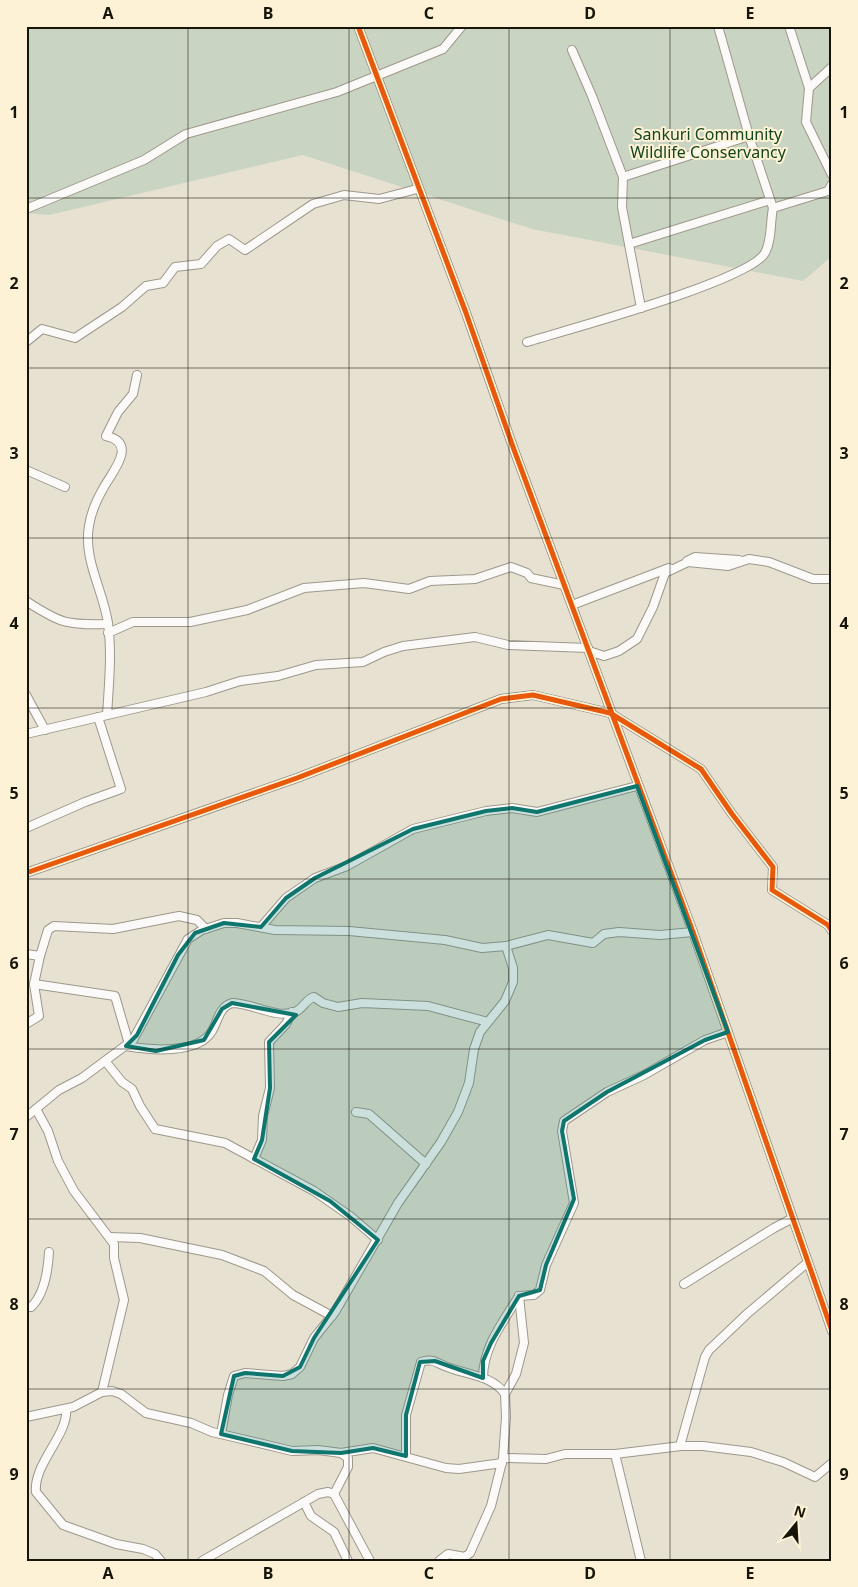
<svg xmlns="http://www.w3.org/2000/svg" width="858" height="1587" viewBox="0 0 858 1587" font-family="'Noto Sans',sans-serif">
	<rect width="100%" height="100%" fill="#e7e1d1"/>
	<polygon fill="#cad4c2" points="26,26 832,26 832,256 803,281 532,229 303,155 49,215 26,213"/>
	<g fill="none" stroke-linecap="round" stroke-linejoin="round">
		<g stroke="#9d988c" stroke-width="10">
			<g id="minor">
				<polyline points="358,26 466,313 513,447 693,932 832,1331"/>
				<polyline points="718,26 749,136"/>
				<polyline points="789,26 809,88"/>
				<polyline points="572,50 592,96 623,177 622,207 641,308"/>
				<polyline points="832,67 809,88 806,122 832,175"/>
				<polyline points="623,177 749,136 773,208"/>
				<polyline points="26,209 144,160 186,134 337,92 443,49 462,26"/>
				<polyline points="629,244 770,200"/>
				<polyline points="26,342 42,329 75,338 122,307 146,286 163,283 175,267 201,264 217,246 229,239 245,250 313,204 344,195 379,199 417,189"/>
				<path d="M527,342C566,330 749,281 765,253C772,240 770,223 773,208L828,191L832,184"/>
				<polyline points="26,470 65,487"/>
				<polyline points="687,561 695,557 739,560"/>
				<path d="M26,601C61,624 67,625 108,624"/>
				<polyline points="572,605 669,568"/>
				<polyline points="108,633 133,622 190,622 247,610 304,588 364,583 409,589 430,581 475,579 511,567 527,573 531,578 564,585"/>
				<polyline points="589,651 604,656 619,651 637,639 653,607 665,573 688,562 728,566 749,559 769,562 813,579 832,579"/>
				<polyline points="26,695 45,730"/>
				<path d="M107,715C109,684 112,653 108,623C103,590 83,559 89,526C91,511 97,499 104,487C113,471 138,443 106,436L118,412L133,394L137,375"/>
				<polyline points="26,734 206,692 240,681 278,676 316,665 363,662 384,652 403,646 475,637 508,645 588,648"/>
				<polyline points="26,828 85,802 121,789 98,717"/>
				<polyline points="26,873 297,778 501,699 533,695 610,713 701,769 732,814 773,867 772,890 828,925 832,931"/>
				<polyline points="261,927 286,898 315,878 347,866 413,829 486,811 512,808 537,812 637,786"/>
				<polyline points="26,954 40,956 48,930 54,926 113,929 179,916 197,920 206,929"/>
				<polyline points="34,984 115,996 129,1044"/>
				<polyline points="26,1024 39,1016 34,984 40,956"/>
				<path d="M126,1046C149,1050 198,1055 212,1031C218,1021 219,1007 232,1003C252,1003 276,1019 295,1012C303,1009 306,999 314,997L323,1003L338,1007L362,1003L428,1006L488,1022"/>
				<polyline points="106,1062 122,1082 132,1089 140,1106 155,1129 225,1143 314,1191 350,1216 378,1240"/>
				<polyline points="36,1109 48,1131 58,1161 74,1191 114,1244 114,1258 124,1300 102,1392"/>
				<polyline points="356,1112 369,1114 426,1164"/>
				<polyline points="26,1117 59,1090 82,1078 133,1040 188,939 202,930 224,923 237,923 275,930 349,931 445,940 482,948 506,946 548,935 593,943 604,934 619,932 660,935 693,932"/>
				<polyline points="254,1159 262,1140 263,1116 270,1088 269,1042 286,1024 292,1012"/>
				<polyline points="110,1237 140,1238 222,1255 264,1271 293,1295 332,1316"/>
				<polyline points="684,1284 774,1228 791,1219"/>
				<polyline points="519,1296 534,1295 540,1290 546,1265 574,1203 562,1131 564,1121 607,1092 644,1075 705,1040 728,1032"/>
				<path d="M26,1307H31C45,1294 48,1270 49,1252"/>
				<path d="M483,1378C483,1347 503,1322 519,1296"/>
				<polyline points="505,1394 516,1374 524,1343 519,1296"/>
				<path d="M66,1409C69,1434 33,1464 36,1492L63,1525L116,1544L143,1549L155,1554L161,1561"/>
				<polyline points="26,1417 73,1407 102,1392 112,1391 121,1394 146,1413 191,1423 212,1432 292,1451 318,1450 341,1453 373,1448 446,1468 459,1469 502,1463"/>
				<polyline points="221,1434 228,1395 234,1376 245,1373 283,1376 292,1374 300,1367 314,1338 335,1312 398,1203 441,1142 458,1112 469,1083 474,1049 480,1032 505,1001 513,982 513,968 506,946"/>
				<polyline points="680,1446 705,1357 709,1350 748,1313 807,1263"/>
				<polyline points="615,1454 641,1561"/>
				<path d="M406,1456V1415L421,1362C433,1357 439,1365 450,1368C469,1375 493,1376 505,1394L506,1417L503,1458L491,1506L470,1553L465,1557L448,1554L439,1561"/>
				<polyline points="503,1458 546,1459 565,1454 615,1454 681,1446 703,1446 751,1452 783,1462 815,1477 832,1463"/>
				<polyline points="334,1494 348,1467 348,1458 341,1453"/>
				<polyline points="304,1502 311,1516 334,1532 348,1561"/>
				<polyline points="202,1561 318,1494 328,1492 334,1494 370,1561"/>
			</g>
		</g>
		<use href="#minor" stroke="#fbfaf8" stroke-width="8"/>
		<g stroke="#fdf2d5" stroke-width="8">
			<g id="cycleway">
				<polyline points="358,26 466,313 513,447 693,932 832,1331"/>
				<polyline points="26,873 297,778 501,699 533,695 610,713 701,769 732,814 773,867 772,890 828,925 832,931"/>
			</g>
		</g>
		<use href="#cycleway" stroke="#e8590c" stroke-width="5"/>
	</g>
	<path fill="#0f766e" fill-opacity="0.2" stroke="#0f766e" stroke-width="4" stroke-linejoin="round" d="M637,786L728,1032L705,1040L607,1092L564,1121L562,1131L574,1199L546,1265L540,1290L519,1296L491,1343L483,1361V1378L435,1361L420,1362L406,1415V1456L373,1448L341,1453L292,1451L221,1434L234,1376L245,1373L283,1376L300,1367L314,1338L378,1240L330,1201L254,1159L262,1140L270,1088L269,1042L296,1015L232,1003L222,1009L204,1040L156,1051L126,1046L137,1035L178,955L195,933L224,923L261,927L286,898L315,878L413,829L486,811L512,808L537,812Z"/>
	<path fill="none" stroke="#171409" stroke-width="1" stroke-opacity="0.55" d="M188,26V1561M349,26V1561M509,26V1561M670,26V1561M26,198H832M26,368H832M26,538H832M26,708H832M26,879H832M26,1049H832M26,1219H832M26,1389H832"/>
	<g text-anchor="middle" dominant-baseline="central" stroke-width="4" stroke-linejoin="round" paint-order="stroke">
		<g font-size="16" fill="#13461e" stroke="#fdf2d5">
			<text x="708" y="134">Sankuri Community<tspan x="708" dy="18">Wildlife Conservancy</tspan></text>
		</g>
	</g>
	<rect width="858" height="1587" fill="none" stroke="#fdf2d5" stroke-width="55"/>
	<g transform="translate(796 1524) rotate(18)" stroke="#fdf2d5" stroke-width="4" paint-order="stroke">
	<path d="M0-4L9 19L0 12L-9 19Z" fill="#171409"/>
	<text y="-8" font-size="14" font-weight="bold" text-anchor="middle" fill="#171409">N</text>
	</g>
	<rect x="28" y="28" width="802" height="1532" fill="none" stroke="#171409" stroke-width="2"/>
	<g font-size="16" text-anchor="middle" font-weight="bold" fill="#171409">
		<text x="108" y="19">A</text>
		<text x="268" y="19">B</text>
		<text x="429" y="19">C</text>
		<text x="590" y="19">D</text>
		<text x="750" y="19">E</text>
		<text x="14" y="118">1</text>
		<text x="844" y="118">1</text>
		<text x="14" y="289">2</text>
		<text x="844" y="289">2</text>
		<text x="14" y="459">3</text>
		<text x="844" y="459">3</text>
		<text x="14" y="629">4</text>
		<text x="844" y="629">4</text>
		<text x="14" y="799">5</text>
		<text x="844" y="799">5</text>
		<text x="14" y="969">6</text>
		<text x="844" y="969">6</text>
		<text x="14" y="1140">7</text>
		<text x="844" y="1140">7</text>
		<text x="14" y="1310">8</text>
		<text x="844" y="1310">8</text>
		<text x="14" y="1480">9</text>
		<text x="844" y="1480">9</text>
		<text x="108" y="1579">A</text>
		<text x="268" y="1579">B</text>
		<text x="429" y="1579">C</text>
		<text x="590" y="1579">D</text>
		<text x="750" y="1579">E</text>
	</g>
</svg>
